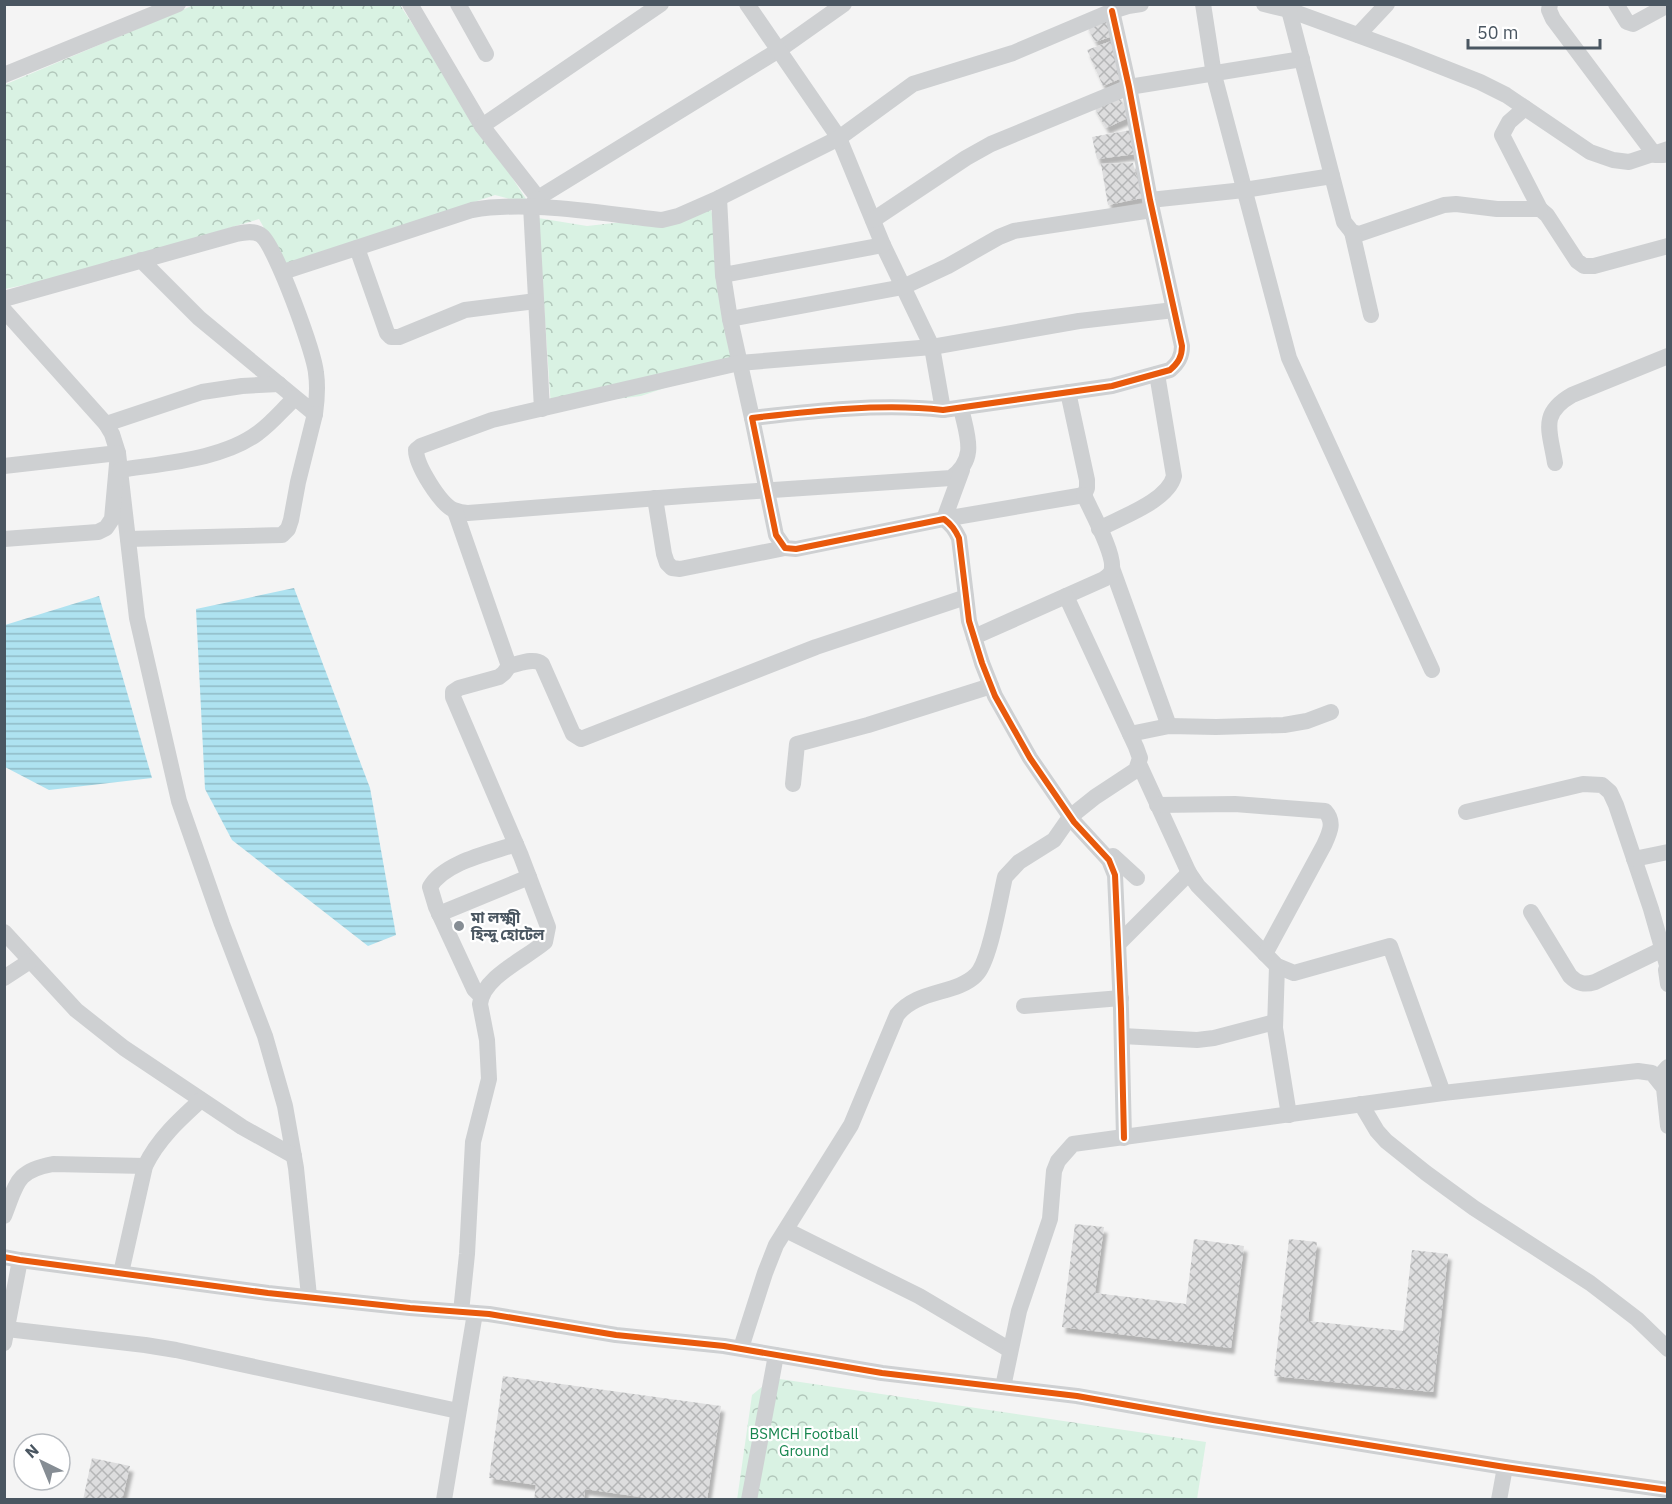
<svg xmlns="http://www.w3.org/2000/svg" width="1672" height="1504" viewBox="0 0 1672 1504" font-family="'IBM Plex Sans','Noto Sans Bengali',sans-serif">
	<defs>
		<pattern id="park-crowns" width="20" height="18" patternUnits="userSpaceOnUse" patternTransform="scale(1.5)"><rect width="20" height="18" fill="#d9f2e3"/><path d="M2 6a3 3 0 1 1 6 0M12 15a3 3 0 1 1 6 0" fill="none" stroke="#b2c7bb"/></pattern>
		<pattern id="water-rules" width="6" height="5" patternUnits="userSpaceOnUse" patternTransform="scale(1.5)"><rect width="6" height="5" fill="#aee2f0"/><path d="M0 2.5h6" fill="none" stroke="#90bac6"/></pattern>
		<pattern id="building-cross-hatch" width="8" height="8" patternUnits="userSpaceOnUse" patternTransform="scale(1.5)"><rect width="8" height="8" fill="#ddddde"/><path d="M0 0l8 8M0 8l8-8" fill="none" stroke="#b5b6b7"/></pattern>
		<filter id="shadow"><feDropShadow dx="3.5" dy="6" stdDeviation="1.5" flood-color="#0004"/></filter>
	</defs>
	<rect width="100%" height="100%" fill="#f4f4f4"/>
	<g fill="url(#park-crowns)">
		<polygon points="194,5 400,5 526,199 514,200 495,195 285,265 259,219 70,275 5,289 4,85"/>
		<polygon points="710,206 735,305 739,363 641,396 551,407 538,218 587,226 641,220"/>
		<polygon points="773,1378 1206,1442 1197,1499 737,1500 752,1395"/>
	</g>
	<g fill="url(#water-rules)">
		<polygon points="294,588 370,788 396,935 368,946 232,840 205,789 196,609"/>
		<polygon points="99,596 152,778 49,790 5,767 5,625"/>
	</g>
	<g fill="url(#building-cross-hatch)" filter="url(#shadow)">
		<polygon points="1109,15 1116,35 1095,42 1086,24"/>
		<polygon points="1114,40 1124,77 1103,86 1087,50"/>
		<polygon points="1117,94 1130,117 1106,128 1093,105"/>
		<polygon points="1131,130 1136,154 1097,159 1092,137"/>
		<polygon points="1133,163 1142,198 1108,205 1101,164"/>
		<polygon points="1075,1224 1104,1227 1095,1293 1186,1304 1194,1239 1244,1246 1231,1348 1062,1327"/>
		<polygon points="1289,1239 1317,1242 1308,1321 1403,1331 1412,1250 1448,1254 1433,1392 1274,1376"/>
		<polygon points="503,1376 721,1406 707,1500 661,1500 585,1489 584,1500 534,1500 536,1485 489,1478"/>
		<polygon points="92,1458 130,1466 122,1500 83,1500"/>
	</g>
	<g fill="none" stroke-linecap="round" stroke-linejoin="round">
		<g stroke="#ced0d2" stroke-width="16">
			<polyline points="410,4 482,126"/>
			<polyline points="458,4 486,54"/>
			<polyline points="661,4 482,126 538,198 779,50 844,4"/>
			<polyline points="747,4 839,138 883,245 932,347 943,410"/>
			<polyline points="1203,4 1214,75 1289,358 1432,670"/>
			<polyline points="1264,4 1289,10 1404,52 1480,82 1506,95 1590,152 1613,160 1629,162 1668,149"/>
			<polyline points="1550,4 1549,10 1553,19 1655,155 1664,155"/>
			<polyline points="1616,4 1627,22 1633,24 1668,5"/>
			<polyline points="1289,10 1344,222 1352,232 1359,234 1444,205 1456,204 1497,209 1540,209 1547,215 1577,261 1584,266 1594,266 1668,246"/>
			<path d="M1112,11L1129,87L1150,200L1182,346C1182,357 1178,363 1170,370L1112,386L943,410C883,403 812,411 752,418L776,535L785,548L796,549L944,519C952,525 955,530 959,538L969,621L982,663L995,696L1030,758L1074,822L1109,860L1115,875L1121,1009L1124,1138"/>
			<polyline points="1358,35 1387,4"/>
			<polyline points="4,75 178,4"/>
			<polyline points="1525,108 1509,122 1502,135 1540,209"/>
			<polyline points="719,198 723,275 883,245"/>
			<polyline points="537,199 531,206 542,409"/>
			<polyline points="1150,200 1244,190 1332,176"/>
			<polyline points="873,220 966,158 991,144 1129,87 1302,59"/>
			<polyline points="1352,232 1371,315"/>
			<polyline points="357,248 387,333 391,337 399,337 465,310 536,301"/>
			<path d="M283,272L472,210C530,200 603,214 662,220L678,216L719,198L839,138L913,84L1013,53L1112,11L1128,6L1141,4"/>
			<polyline points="723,275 730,319 752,418"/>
			<path d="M4,299L236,234C245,232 255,230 262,236C276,248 314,352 316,373C318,387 317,400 315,414L199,318L141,260"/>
			<polyline points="4,310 106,424 112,434 118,453 137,618 179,801 222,924 265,1036 285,1106 296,1168 309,1296"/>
			<polyline points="730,319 903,287 948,266 999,237 1014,231 1152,210"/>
			<path d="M961,408C967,436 978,458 951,478L684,496L468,513C464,513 458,512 454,510C440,504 416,465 416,450L421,446L492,420L739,363L932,347L1079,321L1174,310"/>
			<polyline points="106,424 202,392 242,386 279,384"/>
			<path d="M1555,463C1550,431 1539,414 1572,395L1668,356"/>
			<polyline points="4,466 118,453 112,519 106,528 98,532 4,539"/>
			<path d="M120,470C163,463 222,460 258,433C272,423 283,409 295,398"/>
			<polyline points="962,470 944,519 1084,495 1087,488 1087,480 1068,392"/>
			<polyline points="655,498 664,554 667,563 672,568 680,569 785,548"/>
			<path d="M455,511L509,666L504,673L499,677L459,688L453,692V697L521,856L548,927L545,942C525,959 483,977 480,1004L487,1040L489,1079L473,1142L467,1254L461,1312"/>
			<path d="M1099,529C1121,517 1168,501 1174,476L1157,374"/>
			<polyline points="128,539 282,535 288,529 291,520 298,482 315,414"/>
			<polyline points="1112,568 1169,726"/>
			<path d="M974,637L1104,579C1108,576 1112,573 1112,568C1114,552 1091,511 1084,495"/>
			<path d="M509,666C519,664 534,657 542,664L573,734L581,739L816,647L966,597"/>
			<polyline points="1130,734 1169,726 1216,727 1284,725 1307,721 1331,712"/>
			<polyline points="1139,764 1189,873 1198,886 1277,966 1294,973 1390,946 1443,1093"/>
			<polyline points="793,784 797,744 868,725 991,686"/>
			<path d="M1157,805L1235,804L1325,811C1335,822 1330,832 1324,845L1265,954"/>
			<polyline points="1466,812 1583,784 1602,785 1610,792 1616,805 1651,909 1667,965"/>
			<polyline points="1634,859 1668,852"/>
			<polyline points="1109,860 1113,856 1137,878"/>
			<path d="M1531,912L1570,976C1578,984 1585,985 1595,982L1663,949"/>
			<polyline points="439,914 529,877"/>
			<polyline points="4,932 76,1010 124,1048 242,1127 294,1156"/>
			<polyline points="1118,944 1189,873"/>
			<polyline points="1668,964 1666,970 1668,984"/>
			<polyline points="1277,966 1275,1028 1289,1115"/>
			<polyline points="4,978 30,961"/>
			<path d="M481,996L474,989L436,907L430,887C444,862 490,853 516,844"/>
			<polyline points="1024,1006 1121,998"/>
			<polyline points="1122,1036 1197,1040 1214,1038 1275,1022"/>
			<polyline points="1658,1078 1668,1067"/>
			<polyline points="1361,1104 1377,1131 1386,1141 1426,1173 1474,1208 1590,1283 1637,1319 1668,1349"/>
			<path d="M4,1216C17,1184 15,1171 53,1164L145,1166"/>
			<polyline points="786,1230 919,1296 1010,1350"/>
			<polyline points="4,1257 20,1260 268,1293 410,1308 489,1314 616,1335 724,1346 882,1373 1077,1396 1213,1420 1505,1467 1668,1490"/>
			<path d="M121,1273L145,1166C158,1139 179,1120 201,1100"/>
			<polyline points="7,1329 145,1345 176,1350 458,1411"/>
			<polyline points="4,1343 20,1260"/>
			<path d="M741,1348L765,1273L776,1245L851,1125L897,1015C917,989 956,995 976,975C990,962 1000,898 1005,877L1019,862L1054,840L1070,817L1095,797L1136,770L1140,758L1136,747L1066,596"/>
			<polyline points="1003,1387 1019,1311 1050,1219 1054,1171 1058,1161 1073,1144 1443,1093 1638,1071 1652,1073 1664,1088 1668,1126"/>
			<polyline points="444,1500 475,1313"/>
			<polyline points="749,1500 776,1355"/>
			<polyline points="1499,1500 1505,1467"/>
		</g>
		<g stroke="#fff" stroke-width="10">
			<g id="cycleway">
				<path d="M1112,11L1129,87L1150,200L1182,346C1182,357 1178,363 1170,370L1112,386L943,410C883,403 812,411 752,418L776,535L785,548L796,549L944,519C952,525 955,530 959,538L969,621L982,663L995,696L1030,758L1074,822L1109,860L1115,875L1121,1009L1124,1138"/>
				<polyline points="4,1257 20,1260 268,1293 410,1308 489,1314 616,1335 724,1346 882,1373 1077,1396 1213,1420 1505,1467 1668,1490"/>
			</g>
		</g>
		<use href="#cycleway" stroke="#e8590c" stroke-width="6"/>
	</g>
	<circle fill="#868d94" stroke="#fff" stroke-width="2" cx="459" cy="926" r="6"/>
	<g text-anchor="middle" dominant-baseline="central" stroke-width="4.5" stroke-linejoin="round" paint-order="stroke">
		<g font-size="15" font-weight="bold" fill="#4a5661" stroke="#fff" text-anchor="start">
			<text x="471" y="917">মা লক্ষ্মী<tspan x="471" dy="17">হিন্দু হোটেল</tspan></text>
		</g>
		<g font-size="15" fill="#17864f" stroke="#fff">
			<text x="804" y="1433">BSMCH Football<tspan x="804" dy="17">Ground</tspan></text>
		</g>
	</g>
	<rect width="1672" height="1504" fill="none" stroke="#4a5661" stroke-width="12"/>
	<g transform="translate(42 1462) rotate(317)"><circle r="28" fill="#ffffff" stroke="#b7bbc0" stroke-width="1.5"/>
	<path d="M0-4.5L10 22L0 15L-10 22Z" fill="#868d94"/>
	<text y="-9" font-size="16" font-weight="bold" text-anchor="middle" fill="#4a5661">N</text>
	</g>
	<path d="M1468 39v9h132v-9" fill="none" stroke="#4a5661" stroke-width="3"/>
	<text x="1477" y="39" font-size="18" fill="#4a5661" stroke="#ffffff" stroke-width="4.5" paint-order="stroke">50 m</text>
</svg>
